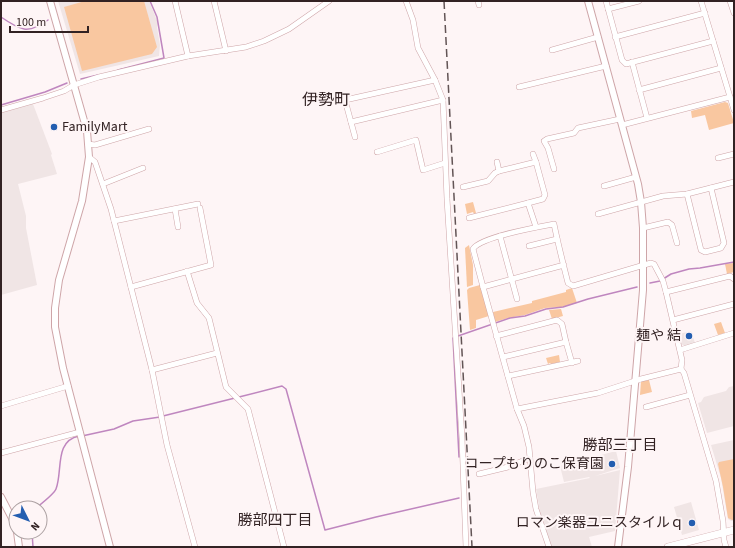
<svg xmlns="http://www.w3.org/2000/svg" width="735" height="548" viewBox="0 0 735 548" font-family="'Source Sans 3','Noto Sans JP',sans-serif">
	<rect width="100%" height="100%" fill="#fef5f6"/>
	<g fill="#f0e5e5">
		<polygon points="58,1 149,1 158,23 157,27 160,45 159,56 80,74"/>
		<polygon points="33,104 52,154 51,155 57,174 18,184 26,216 26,228 37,285 1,295 1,113"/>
		<polygon points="691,331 695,343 685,346 681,344 679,334"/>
		<polygon points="734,386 734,426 707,433 698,403 701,402 704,397 726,391 729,387"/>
		<polygon points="734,440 734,521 731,521 728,519 721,478 711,445"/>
		<polygon points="616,451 620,468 595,476 620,470 615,531 589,537 592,547 552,547 540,512 536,489 590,478 589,477 564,482 560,466"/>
		<polygon points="691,502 699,530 682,535 674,507"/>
	</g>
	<g fill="#f9c7a0">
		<polygon points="85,1 144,1 157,47 152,54 82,71 64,7"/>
		<polygon points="725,102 728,103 734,123 709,130 705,115 692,118 691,111"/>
		<polygon points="473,202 476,213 474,214 473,212 467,214 465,204"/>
		<polygon points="469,245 473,265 473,285 467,287 465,248"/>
		<polygon points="734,263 734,272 727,274 725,264"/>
		<polygon points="480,285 489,316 476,320 476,328 470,330 467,290 469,288"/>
		<polygon points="572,288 577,303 562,307 545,308 525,315 508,318 495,322 493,312 532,303 532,301 566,292 566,290"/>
		<polygon points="561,309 563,316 552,319 549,310"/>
		<polygon points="721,322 725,333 718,335 714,324"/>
		<polygon points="559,355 560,362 551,364 550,363 548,364 546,358"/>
		<polygon points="649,380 652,392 640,395 641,381"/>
		<polygon points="734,459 734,520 732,520 728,518 723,487 718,464 719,462"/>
	</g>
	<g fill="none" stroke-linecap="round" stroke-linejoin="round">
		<g stroke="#bf86bf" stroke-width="1.5">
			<path d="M1,17C20,30 28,35 48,20"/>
			<polyline points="118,70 164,58 157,17 150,1"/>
			<polyline points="81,79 98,75"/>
			<polyline points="1,105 45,92 67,83"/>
			<polyline points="650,283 660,281 671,274 689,269 700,268 734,262"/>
			<polyline points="458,336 510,318 525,316 546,309 563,307 588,299 637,287"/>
			<polyline points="453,338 459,457"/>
			<polyline points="239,397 282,386 286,389 325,530 376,517 459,498"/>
			<polyline points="163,416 235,398"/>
			<polyline points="82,436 114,429 133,421 160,417"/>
			<path d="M36,508C41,504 54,494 56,489C63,471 54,441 79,436"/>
			<polyline points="32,532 33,547"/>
		</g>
		<g stroke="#cea5a8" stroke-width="6">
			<g id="minor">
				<polyline points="175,1 188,56"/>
				<polyline points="214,1 226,51"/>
				<polyline points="406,1 413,20 418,48 435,80 443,100 447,199 462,438 466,547"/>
				<polyline points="478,1 479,5"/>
				<polyline points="606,1 622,60 626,64 713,41"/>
				<polyline points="701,1 734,110"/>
				<polyline points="730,1 734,13"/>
				<polyline points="608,9 639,1"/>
				<polyline points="615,37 705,13"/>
				<polyline points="552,50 598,37"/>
				<polyline points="632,62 647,118"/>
				<polyline points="519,87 606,66"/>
				<polyline points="639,90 721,68"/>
				<polyline points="1,110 43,98 64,91 74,85 99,77 188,56 246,47 264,41 289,29 329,1"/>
				<polyline points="351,122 443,100"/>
				<polyline points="622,125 730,97"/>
				<polyline points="355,137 345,100 435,80"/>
				<polyline points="88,144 95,145 149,129"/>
				<polyline points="377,152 416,140 423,170 445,163"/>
				<polyline points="533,154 536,162"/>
				<polyline points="89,157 95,162 111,209 152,370 167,445 195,547"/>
				<polyline points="718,158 734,154"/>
				<polyline points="497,162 499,171"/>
				<polyline points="554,169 548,148 544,141 547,139 574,133 578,128 620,119"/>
				<polyline points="103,184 143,168"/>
				<polyline points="604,186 636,177"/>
				<polyline points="463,187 488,181 495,173 499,171 536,162 545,195 543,199 528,203 536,227"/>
				<polyline points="687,194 701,250 705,252 721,248 724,243 711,188"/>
				<polyline points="175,209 178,227"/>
				<polyline points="598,214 663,196 687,194 734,182"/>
				<polyline points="469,218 528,203"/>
				<polyline points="114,221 198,204"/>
				<polyline points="643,228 668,222 672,225 677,243"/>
				<polyline points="500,236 517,299"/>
				<polyline points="529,246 557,239"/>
				<path d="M564,265L483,287L473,249C480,237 538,227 554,224C558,244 563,263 568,283L573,286L644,265L651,263L654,264L663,281L666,292L682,360L681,369L684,373L716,481L723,521L724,540L726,547"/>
				<polyline points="187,271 197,303 209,318 226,387 248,409 284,547"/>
				<polyline points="131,287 211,265 200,208"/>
				<polyline points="483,287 517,409"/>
				<polyline points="666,292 730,276 734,279"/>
				<polyline points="673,320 734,304"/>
				<polyline points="496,336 557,320 562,324 566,342"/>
				<polyline points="680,350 734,333"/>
				<polyline points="503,357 566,342 572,363"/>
				<polyline points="152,370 217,353"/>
				<polyline points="508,376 578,361"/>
				<polyline points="1,406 68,386"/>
				<polyline points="646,407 690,395"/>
				<polyline points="1,453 80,432"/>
				<polyline points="479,474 508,467 530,458"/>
				<polyline points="549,547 536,509 533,492 529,447 524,426 517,409 598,393 641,379 681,369"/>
			</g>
		</g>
		<g stroke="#cea5a8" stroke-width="8">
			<g id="tertiary">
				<polyline points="50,1 87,131 89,157 82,201 59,280 55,308 55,327 63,368 110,547"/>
				<polyline points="588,1 638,184 641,202 643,228 643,290 628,467 618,547"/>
				<polyline points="1,497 16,526"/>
				<polyline points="17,532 19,547"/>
			</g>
		</g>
		<g stroke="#cea5a8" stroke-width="8">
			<polyline id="secondary" points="668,547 734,530"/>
		</g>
		<use href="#minor" stroke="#fff" stroke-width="5"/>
		<use href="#tertiary" stroke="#fff" stroke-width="6"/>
		<use href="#secondary" stroke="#fff" stroke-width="7"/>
		<polyline stroke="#625455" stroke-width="1.5" stroke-dasharray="8 4" stroke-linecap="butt" points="444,1 472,547"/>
	</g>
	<g fill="#235eb0" stroke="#fef5f6" stroke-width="1.5">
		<circle cx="54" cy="127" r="4"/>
		<circle cx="689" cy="336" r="4"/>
		<circle cx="612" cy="464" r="4"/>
		<circle cx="692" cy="523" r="4"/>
	</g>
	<g text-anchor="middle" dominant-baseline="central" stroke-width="4" stroke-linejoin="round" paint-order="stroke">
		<g font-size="14" fill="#322223" stroke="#fef5f6" text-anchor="end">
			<text x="62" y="127" text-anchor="start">FamilyMart</text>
			<text x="681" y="336">麺や 結</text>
			<text x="604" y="464">コープもりのこ保育園</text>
			<text x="684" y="523">ロマン楽器ユニスタイルｑ</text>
		</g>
		<g font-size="15" fill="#322223" stroke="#fef5f6">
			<text x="620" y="445">勝部三丁目</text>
			<text x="275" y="520">勝部四丁目</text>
		</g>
		<g font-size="16" fill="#322223" stroke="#fef5f6">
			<text x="326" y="100">伊勢町</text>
		</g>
	</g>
	<rect width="735" height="548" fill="none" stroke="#322223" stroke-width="4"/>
	<g transform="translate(28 520) rotate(132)"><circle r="19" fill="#fef5f6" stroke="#aca1a2"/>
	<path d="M0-3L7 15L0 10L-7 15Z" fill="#235eb0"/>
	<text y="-6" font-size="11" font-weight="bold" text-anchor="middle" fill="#322223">N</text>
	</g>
	<path d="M10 26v6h78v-6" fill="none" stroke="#322223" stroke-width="2"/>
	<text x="16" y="26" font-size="12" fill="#322223" stroke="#fef5f6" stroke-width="3" paint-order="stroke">100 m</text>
</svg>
